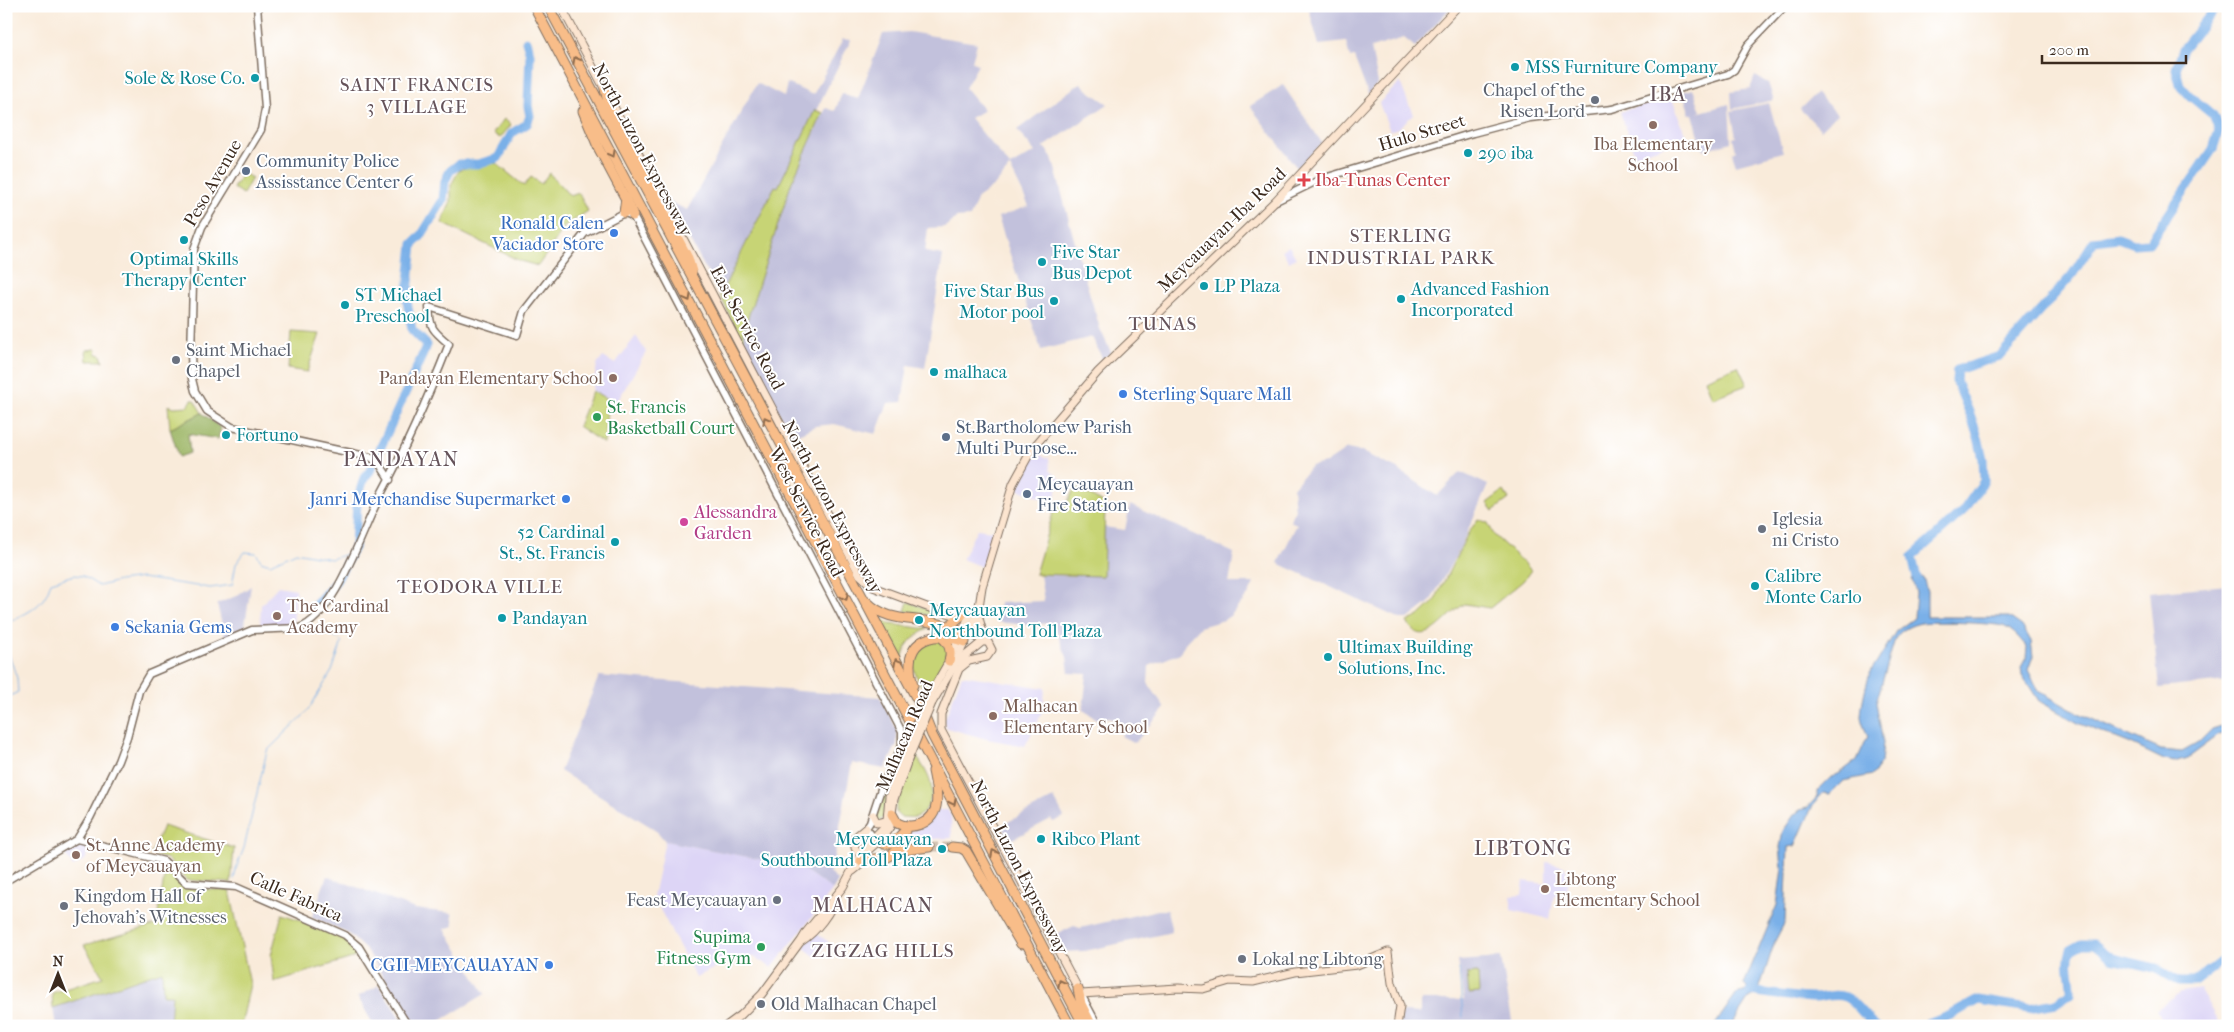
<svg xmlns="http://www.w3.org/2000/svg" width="2234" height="1032" viewBox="0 0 2234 1032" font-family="'IM FELL French Canon',serif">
	<rect width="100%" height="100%" fill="#fff"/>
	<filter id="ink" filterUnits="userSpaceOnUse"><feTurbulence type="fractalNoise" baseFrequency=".02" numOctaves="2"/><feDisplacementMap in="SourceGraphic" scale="10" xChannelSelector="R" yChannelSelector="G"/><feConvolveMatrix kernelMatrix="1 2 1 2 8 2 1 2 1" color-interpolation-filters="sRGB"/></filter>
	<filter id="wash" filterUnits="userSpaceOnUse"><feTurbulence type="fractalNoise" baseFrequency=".0096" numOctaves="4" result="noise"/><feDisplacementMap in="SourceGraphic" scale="20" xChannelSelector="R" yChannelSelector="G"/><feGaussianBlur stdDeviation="1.12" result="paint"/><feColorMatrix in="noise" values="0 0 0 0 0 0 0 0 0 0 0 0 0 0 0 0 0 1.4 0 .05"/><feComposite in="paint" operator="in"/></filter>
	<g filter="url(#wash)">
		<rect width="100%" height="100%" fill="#f9ebda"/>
		<g fill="#ddd5f6">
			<polygon points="1400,82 1413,115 1398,128 1390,131 1379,103"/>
			<polygon points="1671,96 1687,139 1635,155 1620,112"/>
			<polygon points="1289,246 1296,258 1289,262 1282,250"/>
			<polygon points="636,336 646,352 617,402 592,391 597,365 603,357 615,364"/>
			<polygon points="1036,454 1049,458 1050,470 1061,479 1053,502 1018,489"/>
			<polygon points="977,529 993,531 982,567 962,559"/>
			<polygon points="278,586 296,589 293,627 260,627 261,605"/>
			<polygon points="962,675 1045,688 1043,711 1025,746 987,739 947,728 944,721"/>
			<polygon points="938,810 948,810 951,816 952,838 899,841 911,831 921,828"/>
			<polygon points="665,841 800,867 833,890 772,968 754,957 747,957 708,971 696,978 653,896"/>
			<polygon points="75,846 87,847 86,859 73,867 64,852"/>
			<polygon points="1546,862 1564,866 1569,876 1567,894 1554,895 1550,919 1511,910 1511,896 1522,895 1524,881 1546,884"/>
			<polygon points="815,933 829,942 817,958 803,947"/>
			<polygon points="2199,989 2221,1026 2171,1026 2162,1020 2156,1010 2181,992"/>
		</g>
		<g fill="#c2c1dc">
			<polygon points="1308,6 1452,6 1415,47 1404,38 1371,48 1378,83 1368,94 1354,57 1350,58 1346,42 1319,45"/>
			<polygon points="909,32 977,43 972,61 978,65 965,88 984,110 970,118 1010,166 1035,152 1017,130 1079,84 1081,83 1089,91 1108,104 1044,147 1052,157 1079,258 1100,329 1111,352 1103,360 1092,337 1041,350 998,217 1029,206 1010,167 994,186 978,197 970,217 956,218 945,227 928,228 925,252 943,255 925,368 908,365 902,402 888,403 876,434 834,424 815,426 792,437 744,347 743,333 791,184 826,108 835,111 842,93 858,99 883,34"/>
			<polygon points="843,39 851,40 778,187 775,186 720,295 668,201 687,210 757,83 784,97 787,83 813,95"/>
			<polygon points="1755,76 1768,83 1774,100 1732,109 1731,92 1750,89"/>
			<polygon points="1283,85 1322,143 1297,168 1250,106"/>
			<polygon points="1693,89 1701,111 1697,113 1729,104 1731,142 1703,150 1693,114 1690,115 1683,92"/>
			<polygon points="1816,93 1837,114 1821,130 1800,109"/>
			<polygon points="1769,103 1783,152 1736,165 1732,153 1736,151 1733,138 1736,137 1731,111"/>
			<polygon points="1347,449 1362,452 1397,469 1437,496 1460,472 1488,485 1459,550 1430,602 1408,619 1400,619 1278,563 1297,524 1290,521 1295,511 1293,488 1311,466 1326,463"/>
			<polygon points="1130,505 1234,553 1229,583 1254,583 1249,594 1231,615 1224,620 1200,627 1185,643 1180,653 1149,666 1148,683 1165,708 1135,743 1121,736 1125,731 1112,718 1108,717 1099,720 1083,710 1087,674 1069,673 1067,657 1053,623 1026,625 997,622 999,603 1044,601 1040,575 1103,576 1104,527 1125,530"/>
			<polygon points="2228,585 2228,681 2159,688 2149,592"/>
			<polygon points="251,586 244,631 226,641 217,604 236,596"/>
			<polygon points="599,676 880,697 897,730 897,744 885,769 852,763 832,867 829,873 838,881 833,890 800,867 665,841 656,830 560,771"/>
			<polygon points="1054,798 1064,817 1053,822 1051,819 1009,841 1002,825"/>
			<polygon points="327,876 415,909 452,913 454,926 445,929 485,994 432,1026 414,1026 368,952 349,934 312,917"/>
			<polygon points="1158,910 1167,910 1172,932 1085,951 1061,952 1053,936 1074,926 1080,928"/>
			<polygon points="1501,958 1513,1026 1400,1026 1402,1012 1420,1013 1421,1000 1464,1000 1458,961"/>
			<polygon points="162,971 162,987 172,995 170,1026 56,1026 53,1008"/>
			<polygon points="379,985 405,1026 374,1026 358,997"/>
		</g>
		<g fill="#c7d475" stroke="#817f4a">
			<polygon points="815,110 823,113 791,184 743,333 744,347 720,295 775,186 778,187"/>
			<polygon points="504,119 511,125 500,138 493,133"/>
			<polygon points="496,163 524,186 531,177 541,184 549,173 570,196 579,193 588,211 565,226 538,266 520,261 442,223 451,201 451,185 459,170 470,166"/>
			<polygon points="243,173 252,178 243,194 233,188"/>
			<polygon points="291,332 320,334 307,372 288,369"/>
			<polygon points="96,349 97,354 101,355 103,361 87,361 86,350"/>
			<polygon points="1738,366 1747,385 1712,398 1705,379"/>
			<polygon points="592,391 608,399 604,444 578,426"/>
			<polygon points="192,400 194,400 202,413 170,429 168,405 174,407 188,406"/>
			<polygon points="1075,487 1105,504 1103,576 1035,574 1055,506 1067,503"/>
			<polygon points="1503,491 1509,499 1493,511 1487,503"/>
			<path d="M1478,519L1488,523L1494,535L1531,570L1523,581L1490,608L1465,604C1446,614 1425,653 1407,622L1419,616L1434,602L1467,535Z"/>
			<polygon points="908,602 951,617 953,619 950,621 941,617 905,611"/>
			<path d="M877,615L889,624L928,629C912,636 903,645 902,663Z"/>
			<path d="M938,639L947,649V659L927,693C913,673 908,664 921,643Z"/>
			<path d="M916,756C927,772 938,788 927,807C925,811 921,815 916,817C911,818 905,817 900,817L896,813V806Z"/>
			<polygon points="892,775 883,818 878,821 875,815"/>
			<polygon points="163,826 234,848 231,883 186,880 168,859 151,854"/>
			<polygon points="165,873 177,877 183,887 230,891 250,984 241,1026 170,1026 172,995 163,995 162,971 53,1008 52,993 103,977 84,945 156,925"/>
			<path d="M282,914C311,924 342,930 362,955L274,982L271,955Z"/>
			<polygon points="1478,973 1479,993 1469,994 1467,974"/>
		</g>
		<polygon fill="#9db666" stroke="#6c7042" points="202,413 221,428 218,439 188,434 190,453 179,457 170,429"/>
		<path fill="#7ab0e8" stroke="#5a6d83" d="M1923,577L1927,591V617H2009L2022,626L2031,641L2033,656L2028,670L2039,691L2072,710L2161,750L2182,752L2198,743L2212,729L2228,724V733L2219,735L2188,758L2175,762L2164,760L2131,744L2078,723L2039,701L2022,675L2021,667L2026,658L2027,647C2020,639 2013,630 2003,626C1992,623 1933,621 1921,623C1911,625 1900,630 1895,639L1876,703L1883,743L1881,763L1872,775L1843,781L1830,794L1823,793L1813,805L1795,846L1788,847L1785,922L1775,941L1759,990L1747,1001L1731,1026H1714L1736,994L1747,991V987L1744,984L1777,905L1782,868L1780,847L1783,831L1794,815L1800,810L1807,808L1817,797V791L1830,778L1840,773L1857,760L1868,736C1865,730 1862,723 1861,717C1861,706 1868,670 1876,664L1896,631L1914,618L1916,593L1912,579Z"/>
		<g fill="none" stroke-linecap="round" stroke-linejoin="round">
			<g stroke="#7ab0e8" stroke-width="1">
				<polyline points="314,612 315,605"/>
				<path d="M6,623C28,612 44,608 51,582L74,575L83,576L99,586L119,581L142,578L210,588L232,585L236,564L245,552L256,553L261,561L270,564L296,552L331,559L350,553"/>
				<polyline points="6,646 17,678 18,692 6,698"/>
				<polyline points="234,879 237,866 244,848 267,751 307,712 332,671 342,642 318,624"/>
				<polyline points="1459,969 1463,1017"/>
				<polyline points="1461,1026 1463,1021"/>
			</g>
			<g stroke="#7ab0e8" stroke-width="9">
				<polyline points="1919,587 1912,557 1962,512 1984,481 1983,459 1978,437 1970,414 1956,381 1957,370 2000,356 2072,275 2094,241 2118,238 2134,244 2149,243 2213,149 2219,130 2213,115 2190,96 2180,85 2176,69 2183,49 2217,6"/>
				<polyline points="315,605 337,580 355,546 357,501 364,478 370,471 427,345 412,330 407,301 413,244 421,236 443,200 445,181 450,171 459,164 478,164 498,158 512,133 527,124 530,116 528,106 530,54 526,41"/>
				<path d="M1750,991C1770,994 1791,997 1811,998C1823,999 1833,992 1845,997C1858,1003 1864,1018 1876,1026"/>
				<path d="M1923,1026L1951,1015L1978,1000L2029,1008L2056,1003L2071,993C2072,977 2065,965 2071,950L2082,944H2094L2112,958L2155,968L2179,982H2194L2228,956"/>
			</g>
		</g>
	</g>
	<g filter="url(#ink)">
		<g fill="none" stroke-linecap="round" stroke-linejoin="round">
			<polyline stroke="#d3c4b4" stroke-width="9" stroke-dasharray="9 4.5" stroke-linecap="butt" points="929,847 952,847"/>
			<g stroke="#7e6e60" stroke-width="9">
				<g id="tertiary">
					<polyline points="257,6 265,109 261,130 202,227 194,249 191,354 192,379 195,391 207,411 232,427 370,457 379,463 390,480"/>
					<polyline points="1276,201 1321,179 1473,133 1530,118 1612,109 1728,74 1734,70 1748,45 1785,6"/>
					<polyline points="77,839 164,861 186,883 236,887 345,935 359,947 408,1026"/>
					<path d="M6,881L77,839L90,818L118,761L127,737L139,691L149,674L252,630L299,628C336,616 363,527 381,494C407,446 429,395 449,344C432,330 430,328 429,307L517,335L524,311L585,233L624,213L633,216L902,732V746L882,786L870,822L866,828L874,838"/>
					<polyline points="1081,994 1098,1026"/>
				</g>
			</g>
			<g stroke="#7e6e60" stroke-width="9">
				<g id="secondary">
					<polyline points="561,6 860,575 873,587 935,610 959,616 972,610"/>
					<polyline points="978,614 984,637 987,641"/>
					<polyline points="965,632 988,642 992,650 987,657 969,661 959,669 941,714 941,730 1081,994 1178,988 1203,989 1230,981 1253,982 1295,972 1357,965 1388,952 1392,983 1400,1006 1397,1026"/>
					<polyline points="958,662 982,642 987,642"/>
					<polyline points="927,699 949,661 972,610"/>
					<polyline points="932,703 953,668 978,613 982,587 1013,484 1032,449 1098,372 1275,201 1458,6"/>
					<polyline points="873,815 877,823 886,821"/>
					<polyline points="859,854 855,848 854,838 866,828"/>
					<polyline points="853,871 858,867 866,852 882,838 890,827 894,799 908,760"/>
					<path d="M802,941C816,932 832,912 836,896"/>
					<polyline points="726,1026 741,1015 762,994 801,941 807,931 843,887 864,847 883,828 887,820 889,796 904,756"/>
				</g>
			</g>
			<g stroke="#7e6e60" stroke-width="11">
				<g id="motorway">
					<polyline points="534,6 1070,1026"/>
					<polyline points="548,6 920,705 932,735 1084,1026"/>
					<polyline points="605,89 609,107 688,258 692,272"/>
					<polyline points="583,111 599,149 630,207 633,216"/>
					<polyline points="624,213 626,198"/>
					<path d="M867,602C884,619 903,618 925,621C938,623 951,627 963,631"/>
					<polyline points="949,626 962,615"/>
					<path d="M939,636C949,641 952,651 949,661"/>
					<path d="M913,685C901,643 927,628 965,642"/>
					<path d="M892,814L897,823C905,827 913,827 921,824C943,815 937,790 933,771"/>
					<polyline points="878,841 884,844 892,844 905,831"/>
					<polyline points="952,847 961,848 966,851 1021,944"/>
					<polyline points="861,861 888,857 897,851 929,847"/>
					<polyline points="1078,989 1081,1004 1092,1026"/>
				</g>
			</g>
			<use href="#tertiary" stroke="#fff" stroke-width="6"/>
			<use href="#secondary" stroke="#fce5d0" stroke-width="7"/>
			<use href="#motorway" stroke="#f8bd89" stroke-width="9"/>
			<g stroke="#7e6e60" stroke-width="9" stroke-linecap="butt">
				<g id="secondary-bridge">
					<polyline points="904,756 927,699"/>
					<polyline points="908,760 932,703"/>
				</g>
			</g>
			<use href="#secondary-bridge" stroke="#fce5d0" stroke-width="7"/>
		</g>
		<defs><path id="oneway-chevron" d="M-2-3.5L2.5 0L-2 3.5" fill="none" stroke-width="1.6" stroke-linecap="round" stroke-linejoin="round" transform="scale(1.25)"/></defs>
		<g stroke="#906c4e">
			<use href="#oneway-chevron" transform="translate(576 60) rotate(-118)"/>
			<use href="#oneway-chevron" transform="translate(612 154) rotate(62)"/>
			<use href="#oneway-chevron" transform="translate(688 298) rotate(62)"/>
			<use href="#oneway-chevron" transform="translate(766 420) rotate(-118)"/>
			<use href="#oneway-chevron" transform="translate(845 597) rotate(63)"/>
			<use href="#oneway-chevron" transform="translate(897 662) rotate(-118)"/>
			<use href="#oneway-chevron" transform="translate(953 802) rotate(63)"/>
			<use href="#oneway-chevron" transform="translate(994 853) rotate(-117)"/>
			<use href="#oneway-chevron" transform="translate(1061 983) rotate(-118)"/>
		</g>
	</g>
	<g fill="#0f9aa8" stroke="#fff" stroke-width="2">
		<circle cx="1515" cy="67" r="5"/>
		<circle cx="255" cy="78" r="5"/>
		<circle cx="1468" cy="153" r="5"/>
		<circle cx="184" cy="240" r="5"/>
		<circle cx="1042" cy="262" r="5"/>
		<circle cx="1204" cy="286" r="5"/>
		<circle cx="1401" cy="299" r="5"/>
		<circle cx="1054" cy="301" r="5"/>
		<circle cx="345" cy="305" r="5"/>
		<circle cx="934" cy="372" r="5"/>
		<circle cx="226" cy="435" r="5"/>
		<circle cx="615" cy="542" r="5"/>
		<circle cx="1755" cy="586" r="5"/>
		<circle cx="502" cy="618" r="5"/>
		<circle cx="919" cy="620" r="5"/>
		<circle cx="1328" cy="657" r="5"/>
		<circle cx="1041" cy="839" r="5"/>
		<circle cx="942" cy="849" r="5"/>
	</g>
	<g fill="#6b7280" stroke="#fff" stroke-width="2">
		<circle cx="1595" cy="100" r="5"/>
		<circle cx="176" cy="360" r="5"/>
		<circle cx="1762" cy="529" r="5"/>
		<circle cx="777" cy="900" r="5"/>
		<circle cx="64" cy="906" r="5"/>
		<circle cx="1242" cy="959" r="5"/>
		<circle cx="761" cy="1004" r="5"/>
	</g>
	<g fill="#8d6e63" stroke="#fff" stroke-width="2">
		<circle cx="1653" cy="125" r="5"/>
		<circle cx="613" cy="378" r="5"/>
		<circle cx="277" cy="616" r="5"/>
		<circle cx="993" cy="716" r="5"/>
		<circle cx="76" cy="855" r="5"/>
		<circle cx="1545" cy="889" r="5"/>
	</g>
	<g fill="#5c6f8a" stroke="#fff" stroke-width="2">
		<circle cx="246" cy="171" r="5"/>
		<circle cx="946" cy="437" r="5"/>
		<circle cx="1027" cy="494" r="5"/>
	</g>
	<path fill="#e0444e" stroke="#fff" stroke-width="2" d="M1301.5 172.5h5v5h5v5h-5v5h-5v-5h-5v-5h5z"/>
	<g fill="#3f7fe0" stroke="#fff" stroke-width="2">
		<circle cx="614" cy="233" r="5"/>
		<circle cx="1123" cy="394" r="5"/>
		<circle cx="566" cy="499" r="5"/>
		<circle cx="115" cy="627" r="5"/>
		<circle cx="549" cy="965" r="5"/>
	</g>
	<g fill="#2e9e5b" stroke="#fff" stroke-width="2">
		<circle cx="597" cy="417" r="5"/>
		<circle cx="761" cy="947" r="5"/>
	</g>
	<circle fill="#d1479c" stroke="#fff" stroke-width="2" cx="684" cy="522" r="5"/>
	<g text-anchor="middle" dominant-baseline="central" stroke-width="4" stroke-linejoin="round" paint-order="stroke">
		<g font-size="18" fill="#0d838f" stroke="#fff" text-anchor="start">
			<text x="1525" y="67">MSS Furniture Company</text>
			<text x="245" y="78" text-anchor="end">Sole &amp; Rose Co.</text>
			<text x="1478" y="153">290 iba</text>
			<text x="1052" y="252">Five Star<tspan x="1052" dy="21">Bus Depot</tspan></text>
			<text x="184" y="259" text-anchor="middle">Optimal Skills<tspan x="184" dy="21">Therapy Center</tspan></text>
			<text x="1214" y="286">LP Plaza</text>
			<text x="1411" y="289">Advanced Fashion<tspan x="1411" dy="21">Incorporated</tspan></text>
			<text x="1044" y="291" text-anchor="end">Five Star Bus<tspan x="1044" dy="21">Motor pool</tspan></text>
			<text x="355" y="295">ST Michael<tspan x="355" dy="21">Preschool</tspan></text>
			<text x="944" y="372">malhaca</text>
			<text x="236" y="435">Fortuno</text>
			<text x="605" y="532" text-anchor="end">52 Cardinal<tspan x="605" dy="21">St., St. Francis</tspan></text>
			<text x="1765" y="576">Calibre<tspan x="1765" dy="21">Monte Carlo</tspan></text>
			<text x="929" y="610">Meycauayan<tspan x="929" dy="21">Northbound Toll Plaza</tspan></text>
			<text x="512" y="618">Pandayan</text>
			<text x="1338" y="647">Ultimax Building<tspan x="1338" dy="21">Solutions, Inc.</tspan></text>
			<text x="932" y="839" text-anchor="end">Meycauayan<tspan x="932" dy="21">Southbound Toll Plaza</tspan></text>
			<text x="1051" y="839">Ribco Plant</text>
		</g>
		<g font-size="18" fill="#5b616d" stroke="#fff" text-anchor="start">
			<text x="1585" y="90" text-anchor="end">Chapel of the<tspan x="1585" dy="21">Risen Lord</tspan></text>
			<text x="186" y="350">Saint Michael<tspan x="186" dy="21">Chapel</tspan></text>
			<text x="1772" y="519">Iglesia<tspan x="1772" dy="21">ni Cristo</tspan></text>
			<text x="74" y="896">Kingdom Hall of<tspan x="74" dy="21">Jehovah's Witnesses</tspan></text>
			<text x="767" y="900" text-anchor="end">Feast Meycauayan</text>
			<text x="1252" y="959">Lokal ng Libtong</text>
			<text x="771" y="1004">Old Malhacan Chapel</text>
		</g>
		<g font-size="18" fill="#3b2a1e" stroke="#fff">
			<text transform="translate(1422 133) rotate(-17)">Hulo Street</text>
			<text transform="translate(642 150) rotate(62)">North Luzon Expressway</text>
			<text transform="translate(213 183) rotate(-60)">Peso Avenue</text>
			<text transform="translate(1222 230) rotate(-44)">Meycauayan-Iba Road</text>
			<text transform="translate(747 328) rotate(62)">East Service Road</text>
			<text transform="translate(832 507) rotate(62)">North Luzon Expressway</text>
			<text transform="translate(806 512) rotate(63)">West Service Road</text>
			<text transform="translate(905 736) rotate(-67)">Malhacan Road</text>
			<text transform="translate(1019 867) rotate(63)">North Luzon Expressway</text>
			<text transform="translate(296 897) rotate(24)">Calle Fabrica</text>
		</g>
		<g font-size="18" fill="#785e54" stroke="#fff" text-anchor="start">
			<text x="1653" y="144" text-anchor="middle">Iba Elementary<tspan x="1653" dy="21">School</tspan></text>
			<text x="603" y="378" text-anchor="end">Pandayan Elementary School</text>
			<text x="287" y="606">The Cardinal<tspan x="287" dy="21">Academy</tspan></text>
			<text x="1003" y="706">Malhacan<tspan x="1003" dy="21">Elementary School</tspan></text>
			<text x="86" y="845">St. Anne Academy<tspan x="86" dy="21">of Meycauayan</tspan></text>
			<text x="1555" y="879">Libtong<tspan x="1555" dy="21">Elementary School</tspan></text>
		</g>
		<g font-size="18" fill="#4e5e75" stroke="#fff" text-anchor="start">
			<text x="256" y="161">Community Police<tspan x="256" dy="21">Assisstance Center 6</tspan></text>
			<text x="956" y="427">St.Bartholomew Parish<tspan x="956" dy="21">Multi Purpose...</tspan></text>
			<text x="1037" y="484">Meycauayan<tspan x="1037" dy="21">Fire Station</tspan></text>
		</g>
		<g font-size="18" fill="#be3a42" stroke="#fff" text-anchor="start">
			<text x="1315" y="180">Iba-Tunas Center</text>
		</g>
		<g font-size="18" fill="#366cbe" stroke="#fff" text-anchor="end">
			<text x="604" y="223">Ronald Calen<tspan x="604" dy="21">Vaciador Store</tspan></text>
			<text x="1133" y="394" text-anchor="start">Sterling Square Mall</text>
			<text x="556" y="499">Janri Merchandise Supermarket</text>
			<text x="125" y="627" text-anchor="start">Sekania Gems</text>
			<text x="539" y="965">CGII-MEYCAUAYAN</text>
		</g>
		<g font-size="18" fill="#27864d" stroke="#fff" text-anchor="start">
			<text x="607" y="407">St. Francis<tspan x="607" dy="21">Basketball Court</tspan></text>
			<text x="751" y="937" text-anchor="end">Supima<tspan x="751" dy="21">Fitness Gym</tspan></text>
		</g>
		<g font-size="18" fill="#b23c85" stroke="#fff" text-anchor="start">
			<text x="694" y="512">Alessandra<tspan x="694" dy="21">Garden</tspan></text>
		</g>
		<g font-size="19" letter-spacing="1" fill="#65535a" stroke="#fff">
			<text x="417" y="85">SAINT FRANCIS<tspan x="417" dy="22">3 VILLAGE</tspan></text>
			<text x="1401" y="236">STERLING<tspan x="1401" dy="22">INDUSTRIAL PARK</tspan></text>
			<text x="1163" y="324">TUNAS</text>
			<text x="480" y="587">TEODORA VILLE</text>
			<text x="883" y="951">ZIGZAG HILLS</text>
		</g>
		<g font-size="20" letter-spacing="1" fill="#65535a" stroke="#fff">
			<text x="1668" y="94">IBA</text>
			<text x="401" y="459">PANDAYAN</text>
			<text x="1523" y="848">LIBTONG</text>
			<text x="873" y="905">MALHACAN</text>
		</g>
	</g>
	<rect width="2234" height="1032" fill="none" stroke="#fff" stroke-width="25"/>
	<g transform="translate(58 974)" stroke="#ffffff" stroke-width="4" paint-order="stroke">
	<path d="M0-4L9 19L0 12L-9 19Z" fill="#3b2a1e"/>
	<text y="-8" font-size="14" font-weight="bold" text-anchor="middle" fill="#3b2a1e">N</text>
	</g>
	<path d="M2042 55v8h144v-8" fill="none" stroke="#3b2a1e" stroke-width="2.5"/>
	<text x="2049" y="55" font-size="15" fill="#3b2a1e" stroke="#ffffff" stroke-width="4" paint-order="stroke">200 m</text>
</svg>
